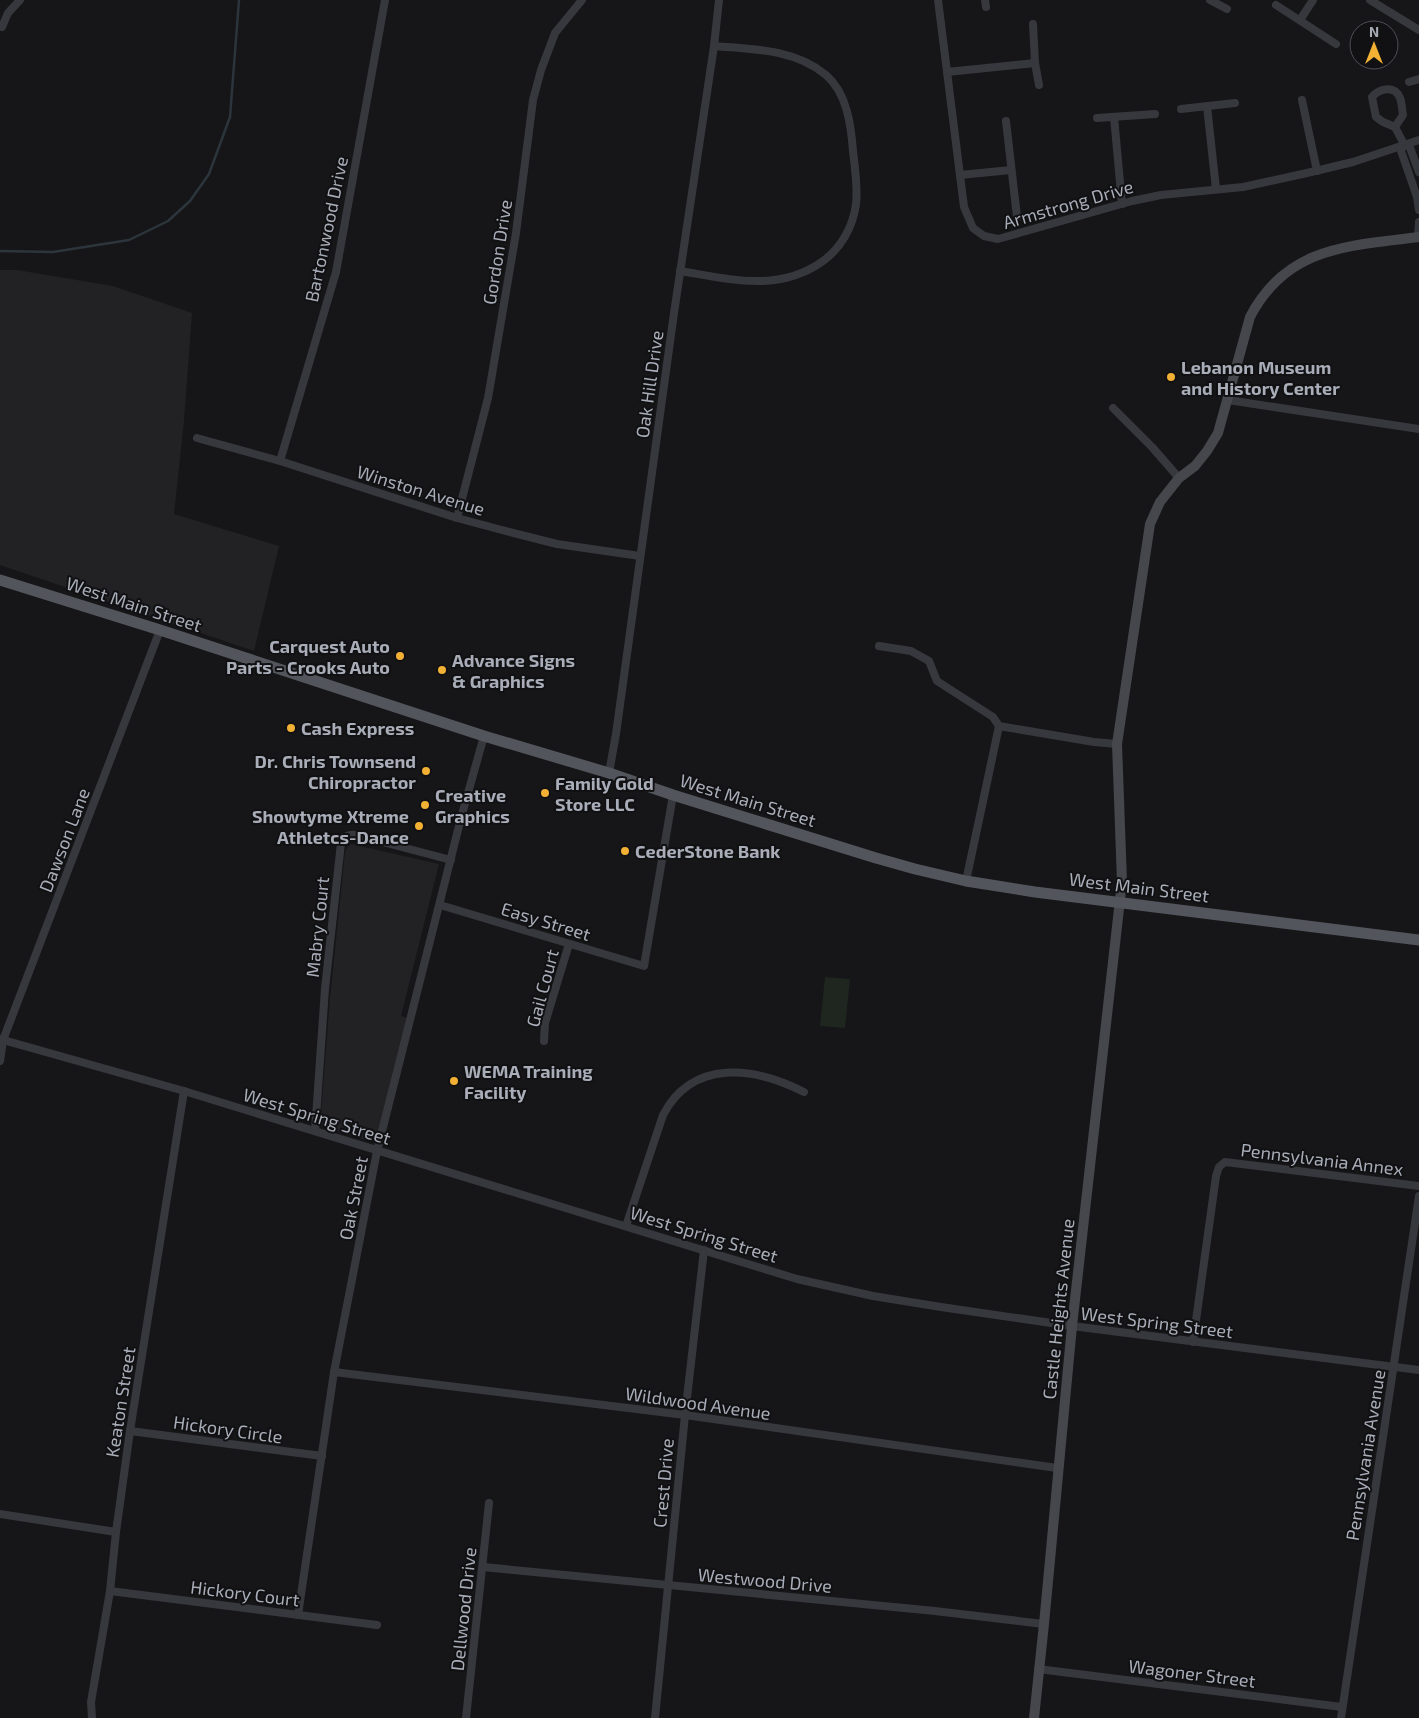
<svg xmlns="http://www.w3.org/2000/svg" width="1419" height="1718" viewBox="0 0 1419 1718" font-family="'Exo 2',sans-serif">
	<rect width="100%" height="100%" fill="#161618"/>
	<g fill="#222225">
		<polygon points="0,270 17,270 113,286 192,313 184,421 174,514 279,546 254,651 0,565"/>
		<polygon points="351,844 439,864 401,1016 408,1018 376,1143 320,1126 330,998 345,853 347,848"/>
	</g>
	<polygon fill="#1e261f" points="825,977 850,979 845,1028 820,1026"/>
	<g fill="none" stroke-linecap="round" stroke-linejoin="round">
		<polyline stroke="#2c353c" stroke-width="2.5" points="0,251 53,252 129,240 168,221 190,201 209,174 230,117 239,0"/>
		<g stroke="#37383d" stroke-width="8">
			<polyline points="938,0 964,207 973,228 984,236 998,239 1132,201 1161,195 1243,187 1307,173 1353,162 1419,140"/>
			<polyline points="985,0 986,7"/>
			<polyline points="1210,0 1227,9"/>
			<polyline points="1370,0 1419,30"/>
			<polyline points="1276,5 1336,44"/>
			<polyline points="1300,20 1313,0"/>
			<polyline points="1033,24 1035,63 1039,85"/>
			<polyline points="2,27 8,13 20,0"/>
			<polyline points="947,72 1035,63"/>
			<polyline points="1409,82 1419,79"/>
			<polyline points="1302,100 1317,171"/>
			<polyline points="1207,106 1216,189"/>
			<polyline points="1181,109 1235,103"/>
			<polyline points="1114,117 1122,204"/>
			<polyline points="1097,118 1155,114"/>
			<polyline points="1006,121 1017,217"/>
			<path d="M1395,127L1403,115C1402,110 1402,103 1400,98C1395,85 1380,88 1372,97L1376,117L1383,122L1395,127L1405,146"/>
			<polyline points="1409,145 1419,172"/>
			<polyline points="1400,148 1417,197 1419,210"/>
			<polyline points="960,175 1011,170"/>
			<polyline points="1418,237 1419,222"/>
			<path d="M680,271C729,279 779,293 823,261C841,248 853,227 856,204C858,187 855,169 853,151C851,125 847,93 826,75C795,49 752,49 714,46"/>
			<polyline points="1228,400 1419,429"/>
			<polyline points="1113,408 1152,447 1179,478"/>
			<polyline points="197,438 280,461 457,518 502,530 557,544 640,556"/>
			<polyline points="280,461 336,272 385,0"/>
			<polyline points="457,518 488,398 516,233 533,100 541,70 555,33 582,0"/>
			<polyline points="879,646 911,651 929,661 937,681 993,717 999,726 1094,742 1117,744"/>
			<polyline points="609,773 616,734 674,313 714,46 719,0"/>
			<polyline points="966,881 999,726"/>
			<polyline points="440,905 644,966 673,795"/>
			<polyline points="0,1039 184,1091 797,1279 873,1296 941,1307 1072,1326 1419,1370"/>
			<polyline points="544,1041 545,1023 569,944"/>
			<polyline points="0,1061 3,1040 160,630"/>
			<path d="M315,1131L325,989L341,843C345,836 348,834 356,835L451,860"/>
			<path d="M626,1226L663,1115C693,1058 755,1067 804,1092"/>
			<polyline points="1193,1342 1216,1176 1219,1167 1225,1162 1419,1186"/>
			<polyline points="334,1372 685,1415 1057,1468"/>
			<polyline points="130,1431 322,1456"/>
			<polyline points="0,1514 116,1532"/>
			<polyline points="483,1567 935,1611 1044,1624"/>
			<polyline points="110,1591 377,1625"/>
			<polyline points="298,1615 334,1372 377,1151 461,818 484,736"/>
			<polyline points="1038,1669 1342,1707"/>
			<polyline points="92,1718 91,1702 110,1591 116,1532 130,1431 184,1091"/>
			<polyline points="466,1718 489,1503"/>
			<polyline points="655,1718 685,1415 704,1250"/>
			<polyline points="1341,1718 1419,1196"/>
		</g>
		<path stroke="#45474d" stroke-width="10" d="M1034,1718L1044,1624L1072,1326L1122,882L1117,744L1150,524L1160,502L1179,478L1195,466L1207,451L1218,433L1250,317C1287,246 1349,246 1419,237"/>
		<polyline stroke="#53555c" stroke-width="11" points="0,580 160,630 484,736 609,773 673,795 876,858 915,869 966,881 1035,892 1419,940"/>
	</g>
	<g fill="#f2b134" stroke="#111113" stroke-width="2">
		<circle cx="1171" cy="377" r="5"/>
		<circle cx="400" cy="656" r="5"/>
		<circle cx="442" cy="670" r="5"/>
		<circle cx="291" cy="728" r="5"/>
		<circle cx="426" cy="771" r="5"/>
		<circle cx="545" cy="793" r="5"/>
		<circle cx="425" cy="805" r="5"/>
		<circle cx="419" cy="826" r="5"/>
		<circle cx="625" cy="851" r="5"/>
		<circle cx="454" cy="1081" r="5"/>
	</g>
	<g text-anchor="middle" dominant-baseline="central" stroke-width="4" stroke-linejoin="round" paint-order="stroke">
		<g font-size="18" fill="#a8adb8" stroke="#111113">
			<text transform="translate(1068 204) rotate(-16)">Armstrong Drive</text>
			<text transform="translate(326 229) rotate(-78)">Bartonwood Drive</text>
			<text transform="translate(497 252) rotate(-81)">Gordon Drive</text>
			<text transform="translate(649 384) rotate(-82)">Oak Hill Drive</text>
			<text transform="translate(421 490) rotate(17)">Winston Avenue</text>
			<text transform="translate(134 604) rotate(18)">West Main Street</text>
			<text transform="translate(748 800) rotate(17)">West Main Street</text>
			<text transform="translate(64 840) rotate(-69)">Dawson Lane</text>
			<text transform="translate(1139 887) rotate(7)">West Main Street</text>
			<text transform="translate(546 921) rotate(17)">Easy Street</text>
			<text transform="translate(317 927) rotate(-84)">Mabry Court</text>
			<text transform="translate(542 988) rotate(-75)">Gail Court</text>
			<text transform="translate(317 1116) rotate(17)">West Spring Street</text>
			<text transform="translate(1322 1159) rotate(7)">Pennsylvania Annex</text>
			<text transform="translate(353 1198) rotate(-79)">Oak Street</text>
			<text transform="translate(704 1234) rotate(17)">West Spring Street</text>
			<text transform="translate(1058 1309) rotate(-84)">Castle Heights Avenue</text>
			<text transform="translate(1157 1322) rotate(7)">West Spring Street</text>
			<text transform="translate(120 1402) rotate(-81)">Keaton Street</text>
			<text transform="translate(698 1403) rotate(8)">Wildwood Avenue</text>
			<text transform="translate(228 1429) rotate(8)">Hickory Circle</text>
			<text transform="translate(1365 1455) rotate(-81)">Pennsylvania Avenue</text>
			<text transform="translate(663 1483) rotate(-85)">Crest Drive</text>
			<text transform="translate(765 1580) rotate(5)">Westwood Drive</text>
			<text transform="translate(245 1593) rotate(7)">Hickory Court</text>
			<text transform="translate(463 1609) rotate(-84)">Dellwood Drive</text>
			<text transform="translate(1192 1673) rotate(7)">Wagoner Street</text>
		</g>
		<g font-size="18" font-weight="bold" fill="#a8adb8" stroke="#111113" text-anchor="start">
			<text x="1181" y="367">Lebanon Museum<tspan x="1181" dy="21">and History Center</tspan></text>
			<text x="390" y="646" text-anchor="end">Carquest Auto<tspan x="390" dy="21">Parts - Crooks Auto</tspan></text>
			<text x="452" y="660">Advance Signs<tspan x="452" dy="21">&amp; Graphics</tspan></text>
			<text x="301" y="728">Cash Express</text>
			<text x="416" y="761" text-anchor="end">Dr. Chris Townsend<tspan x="416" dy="21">Chiropractor</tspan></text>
			<text x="555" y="783">Family Gold<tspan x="555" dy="21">Store LLC</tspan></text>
			<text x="435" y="795">Creative<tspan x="435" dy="21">Graphics</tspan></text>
			<text x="409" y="816" text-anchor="end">Showtyme Xtreme<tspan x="409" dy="21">Athletcs-Dance</tspan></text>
			<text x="635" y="851">CederStone Bank</text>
			<text x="464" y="1071">WEMA Training<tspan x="464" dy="21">Facility</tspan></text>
		</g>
	</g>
	<g transform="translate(1374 45)"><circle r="24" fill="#111113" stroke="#4d4f55"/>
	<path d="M0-4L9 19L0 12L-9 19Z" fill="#f2b134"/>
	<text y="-8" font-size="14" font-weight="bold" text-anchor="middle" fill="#a8adb8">N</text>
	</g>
</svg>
